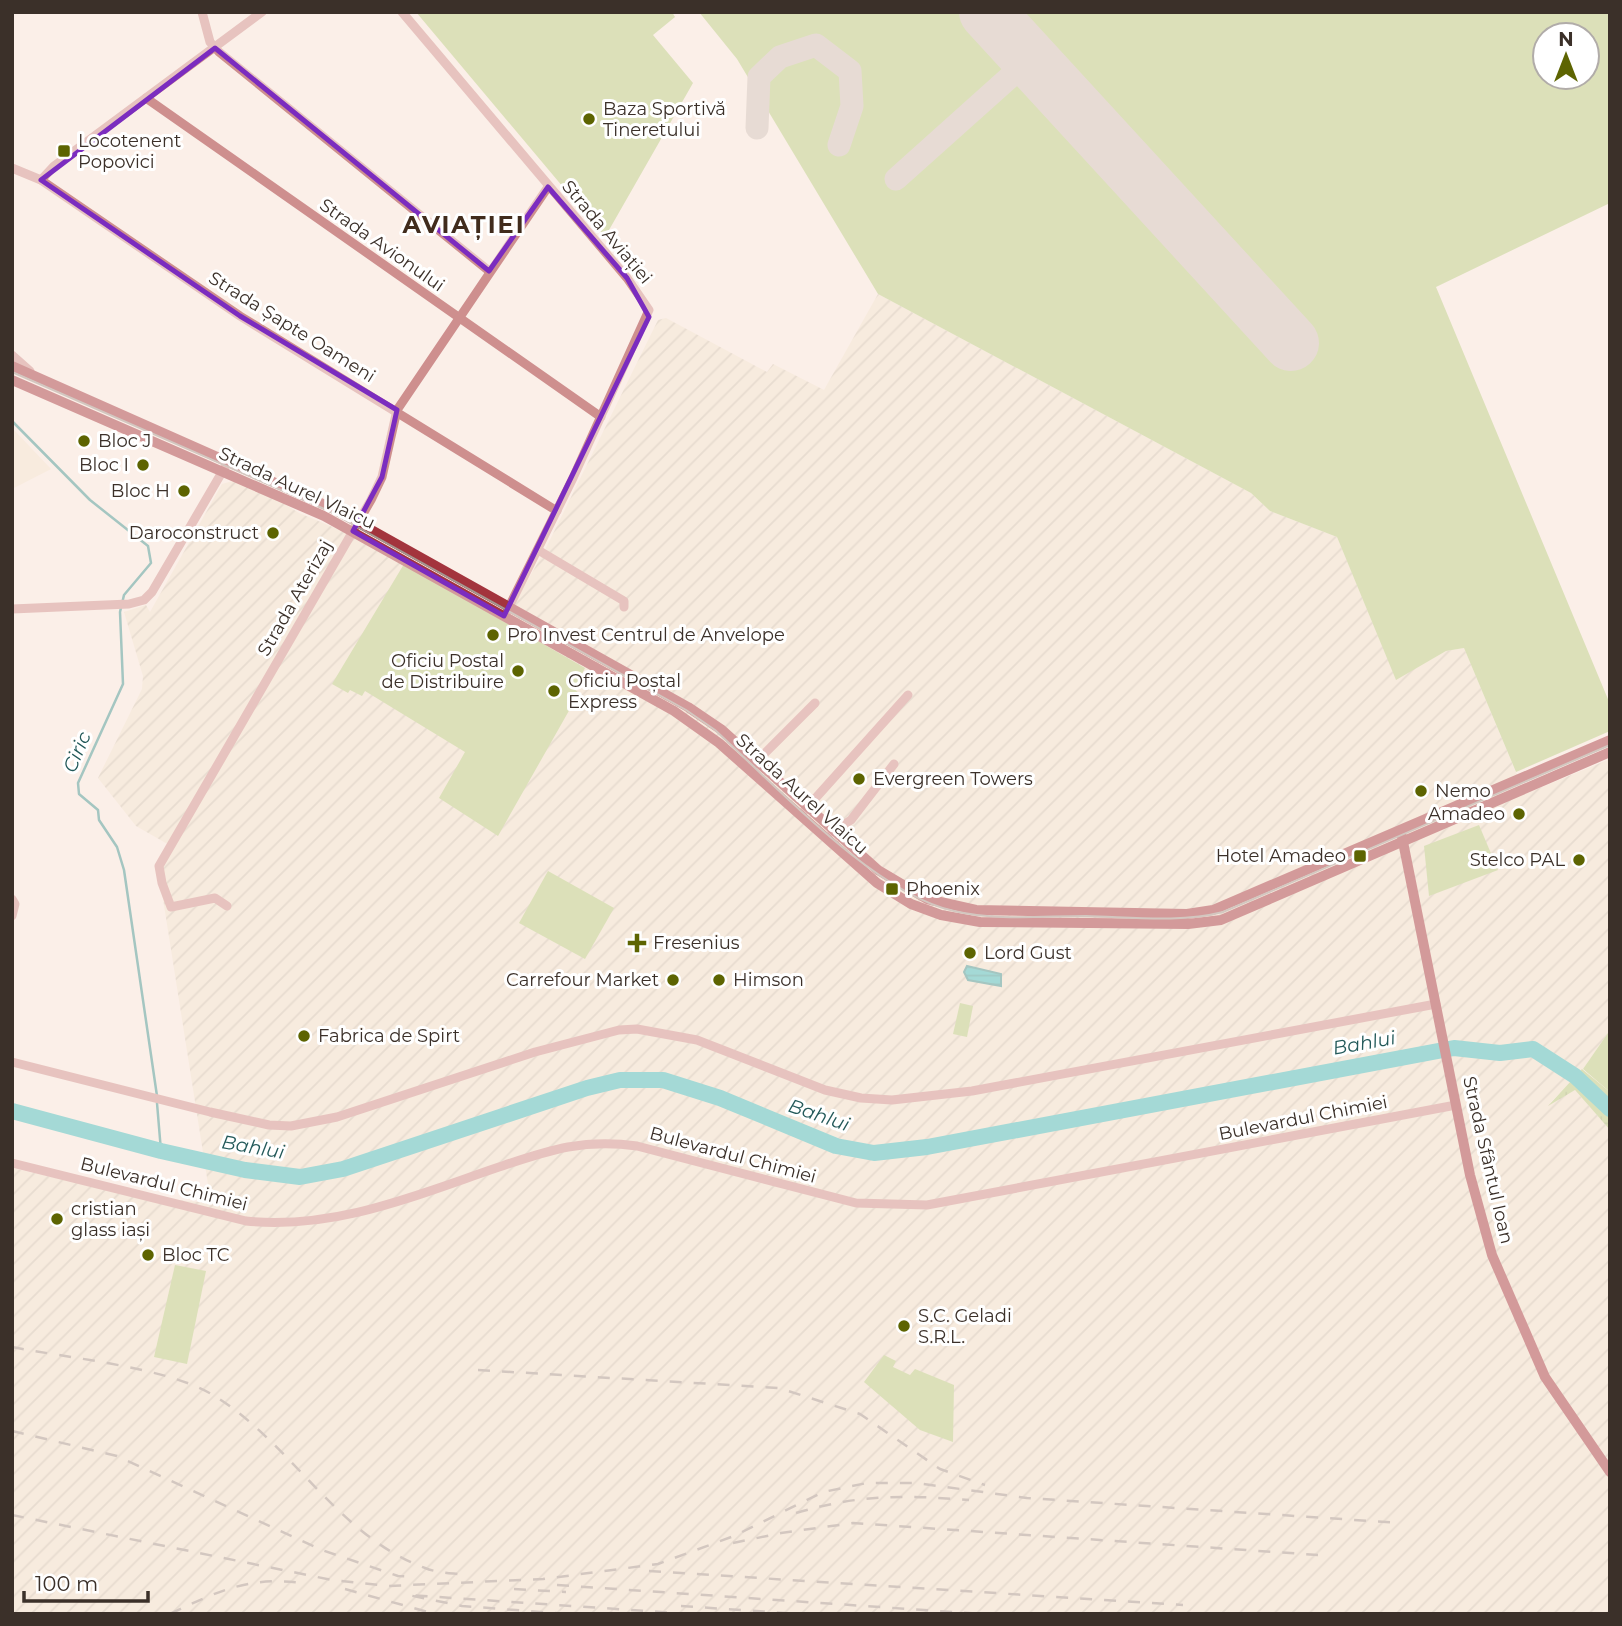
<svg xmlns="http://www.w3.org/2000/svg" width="1622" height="1626" viewBox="0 0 1622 1626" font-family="Montserrat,sans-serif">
	<defs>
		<pattern id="industrial-furrows" width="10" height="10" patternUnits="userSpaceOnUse" patternTransform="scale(1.75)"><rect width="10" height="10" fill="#f2e6d2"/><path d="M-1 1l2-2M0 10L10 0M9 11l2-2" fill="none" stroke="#d0c6b4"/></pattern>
		<pattern id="wetland-marsh" width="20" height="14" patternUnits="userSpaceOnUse" patternTransform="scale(1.75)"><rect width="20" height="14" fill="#b5cf82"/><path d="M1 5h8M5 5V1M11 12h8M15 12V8" fill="none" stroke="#9db270"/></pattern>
		<pattern id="water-rules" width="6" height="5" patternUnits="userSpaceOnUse" patternTransform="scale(1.75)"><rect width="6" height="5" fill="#3abfc0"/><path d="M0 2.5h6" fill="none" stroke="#329c9c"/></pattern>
	</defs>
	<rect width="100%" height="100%" fill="#fbefe8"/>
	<polygon fill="#f3e6d2" points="12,428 51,469 12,489"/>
	<polygon fill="url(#industrial-furrows)" points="878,294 1251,493 1270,511 1337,537 1396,679 1446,651 1464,648 1525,794 1610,759 1610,1030 1583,1069 1550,1103 1575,1090 1610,1130 1610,1614 12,1614 12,1168 140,1197 211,1203 158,867 171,846 136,826 98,778 142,689 143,676 124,612 146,605 150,612 222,484 243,478 299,513 395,553 505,620 545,550 658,320 666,318 767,372 773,364 824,390"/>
	<g fill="#b5cf82" fill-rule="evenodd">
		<polygon points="416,12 672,12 675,17 653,35 693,83 605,237"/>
		<path d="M699,12H1610V203L1436,287L1610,704V731L1516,772L1464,648L1446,651L1396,680L1337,537L1270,511L1251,493L878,294L737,59ZM1545,35H1587V77H1545Z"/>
		<polygon points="404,564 585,668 574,689 579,693 498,836 439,798 465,752 365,691 362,696 350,690 348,693 332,684"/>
		<polygon points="1479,825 1498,870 1429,896 1424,846"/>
		<polygon points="548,871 614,908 585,959 519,923"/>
		<polygon points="960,1003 973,1006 967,1037 953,1034"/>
		<polygon points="1610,1030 1610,1092 1583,1069"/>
		<polygon points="175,1265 206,1271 187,1364 154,1357"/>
		<polygon points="884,1355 896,1361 893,1367 910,1375 915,1369 954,1385 953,1442 920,1430 864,1382"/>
	</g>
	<polygon fill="url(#wetland-marsh)" points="1582,1069 1610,1092 1610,1130 1575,1090 1548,1106"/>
	<polygon fill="url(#water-rules)" stroke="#3a9493" stroke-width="2" points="967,966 1001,974 1001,986 968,980 964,972"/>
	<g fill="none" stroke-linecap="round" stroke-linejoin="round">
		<g stroke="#3a9493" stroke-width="2.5">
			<polyline points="12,421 90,500 148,546 151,563 124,595 120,612 123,684 78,783 79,794 98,810 99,820 117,847 124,870 157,1096"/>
			<polyline points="157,1103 161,1151"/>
		</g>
		<polyline stroke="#3abfc0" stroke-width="16" points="12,1111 161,1151 245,1170 300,1177 343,1169 587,1088 620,1080 663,1080 720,1098 836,1146 874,1153 927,1147 1454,1048 1500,1053 1533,1049 1575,1076 1610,1109"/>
		<g stroke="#cfc4bc" stroke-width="23">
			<polyline points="757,128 759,77 780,57 816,45 850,71 852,106 839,145"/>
			<polyline points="896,179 1030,59"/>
		</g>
		<polyline stroke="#cfc4bc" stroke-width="56" points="987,12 1291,343"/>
		<g stroke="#ce8f8e" stroke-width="9">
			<polyline points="202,12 210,42 219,52 489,271"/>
			<polyline points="402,12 627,278 649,310 573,478 507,611"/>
			<polyline points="146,98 601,417"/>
			<polyline points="12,168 41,180 240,316 557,511"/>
			<polyline points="41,180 54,166 262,12"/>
			<polyline points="12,355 30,371"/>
			<polyline points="538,550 624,601 624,607"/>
			<polyline points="12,609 129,604 144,600 152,592 225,467"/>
			<polyline points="752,766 815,703"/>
			<polyline points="804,811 908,695"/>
			<polyline points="832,832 851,820 894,764"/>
			<polyline points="12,899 15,904 12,916"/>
			<polyline points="227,906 215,898 171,907 162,883 159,866 371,500 382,477 397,410 548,187"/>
			<polyline points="12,1062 210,1112 269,1125 291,1126 337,1117 535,1052 619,1030 637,1029 697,1040 825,1090 861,1098 892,1100 972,1091 1436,1004"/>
			<path d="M12,1163L246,1221C334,1230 414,1196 496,1168C547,1151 582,1138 637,1146L856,1203L927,1205L1456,1105"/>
		</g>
		<g stroke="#a3343d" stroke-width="10">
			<polyline points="12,366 332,508 688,707 722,730 878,870 927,899 976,910 1187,914 1213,910 1610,740"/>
			<polyline points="12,380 324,516 674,711 719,743 877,883 911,904 941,915 980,922 1188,924 1221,920 1610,752"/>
			<polyline points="1402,837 1470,1175 1492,1255 1545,1377 1610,1472"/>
		</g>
		<path stroke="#a39891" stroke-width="2" d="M12,372L329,511L686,710L715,730C775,785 875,894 954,911C996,921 1043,916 1086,916C1131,917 1180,923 1223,912L1610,745"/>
		<g stroke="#a39891" stroke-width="2.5" stroke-dasharray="12 12" stroke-linecap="butt">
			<path d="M12,1347C67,1358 167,1367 213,1395C291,1442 337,1536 425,1568C437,1573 453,1573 466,1575"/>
			<polyline points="478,1370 779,1388 860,1414 940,1469 985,1485"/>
			<polyline points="12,1431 117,1456 322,1550 398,1576 415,1577"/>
			<path d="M796,1513C861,1494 903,1495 969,1500"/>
			<polyline points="12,1515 332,1580 388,1586 543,1579 658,1564 734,1536 823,1492 867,1483 916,1483 1027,1498 1400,1523"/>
			<polyline points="733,1543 781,1533 853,1523 1318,1555"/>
			<polyline points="649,1571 1183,1605"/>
			<polyline points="557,1585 982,1614"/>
			<polyline points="345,1589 435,1614"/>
			<polyline points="514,1589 566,1592"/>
			<polyline points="681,1606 801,1614"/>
			<path d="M170,1614C218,1591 249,1576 303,1583"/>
			<polyline points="567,1614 462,1606 408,1595 691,1614"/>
		</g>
	</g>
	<path d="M0 0H1622V1626H0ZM215,48L489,271L548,187L627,278L649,317L504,616L353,531L382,477L397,410L240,316L41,180Z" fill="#fbefe8" fill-opacity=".55" fill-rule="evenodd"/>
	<path fill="none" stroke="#7b2cbf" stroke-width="5" stroke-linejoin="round" d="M215,48L489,271L548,187L627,278L649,317L504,616L353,531L382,477L397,410L240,316L41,180Z"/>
	<g fill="#5d6401" stroke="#fff" stroke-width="2.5">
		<circle cx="589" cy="119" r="7"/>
		<rect x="57" y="144" width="14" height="14" rx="3.5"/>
		<circle cx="84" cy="441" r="7"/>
		<circle cx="143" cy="465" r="7"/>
		<circle cx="184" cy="491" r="7"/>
		<circle cx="273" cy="533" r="7"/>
		<circle cx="493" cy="635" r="7"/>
		<circle cx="518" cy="671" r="7"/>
		<circle cx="554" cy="691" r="7"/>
		<circle cx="859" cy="779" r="7"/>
		<circle cx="1421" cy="791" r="7"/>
		<circle cx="1519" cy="814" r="7"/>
		<rect x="1353" y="849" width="14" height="14" rx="3.5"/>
		<circle cx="1579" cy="860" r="7"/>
		<rect x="885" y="882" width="14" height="14" rx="3.5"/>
		<path d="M633.5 932.5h7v7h7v7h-7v7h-7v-7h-7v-7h7z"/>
		<circle cx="970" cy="953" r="7"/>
		<circle cx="673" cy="980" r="7"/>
		<circle cx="719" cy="980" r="7"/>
		<circle cx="304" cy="1036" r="7"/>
		<circle cx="57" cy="1219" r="7"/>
		<circle cx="148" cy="1255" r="7"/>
		<circle cx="904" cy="1326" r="7"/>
	</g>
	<g text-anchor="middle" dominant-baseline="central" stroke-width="6" stroke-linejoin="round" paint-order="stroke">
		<g font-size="18" fill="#3b3029" stroke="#fff" text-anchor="start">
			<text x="603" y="109">Baza Sportivă<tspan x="603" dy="21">Tineretului</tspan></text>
			<text x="78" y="141">Locotenent<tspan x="78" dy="21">Popovici</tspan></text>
			<text x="98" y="441">Bloc J</text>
			<text x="129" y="465" text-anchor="end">Bloc I</text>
			<text x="170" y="491" text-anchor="end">Bloc H</text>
			<text x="259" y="533" text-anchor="end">Daroconstruct</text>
			<text x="507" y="635">Pro Invest Centrul de Anvelope</text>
			<text x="504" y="661" text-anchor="end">Oficiu Postal<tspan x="504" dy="21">de Distribuire</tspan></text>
			<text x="568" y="681">Oficiu Poștal<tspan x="568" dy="21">Express</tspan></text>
			<text x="873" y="779">Evergreen Towers</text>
			<text x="1435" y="791">Nemo</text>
			<text x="1505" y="814" text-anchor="end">Amadeo</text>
			<text x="1346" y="856" text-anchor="end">Hotel Amadeo</text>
			<text x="1565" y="860" text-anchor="end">Stelco PAL</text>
			<text x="906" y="889">Phoenix</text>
			<text x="653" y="943">Fresenius</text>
			<text x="984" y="953">Lord Gust</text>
			<text x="659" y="980" text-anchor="end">Carrefour Market</text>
			<text x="733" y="980">Himson</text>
			<text x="318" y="1036">Fabrica de Spirt</text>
			<text x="71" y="1209">cristian<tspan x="71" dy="21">glass iași</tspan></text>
			<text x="162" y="1255">Bloc TC</text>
			<text x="918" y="1316">S.C. Geladi<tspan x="918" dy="21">S.R.L.</tspan></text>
		</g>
		<g font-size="18" fill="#3b3029" stroke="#fff">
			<text transform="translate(607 232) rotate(50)">Strada Aviației</text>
			<text transform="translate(382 245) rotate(35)">Strada Avionului</text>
			<text transform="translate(292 327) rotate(32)">Strada Șapte Oameni</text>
			<text transform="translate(297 488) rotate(25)">Strada Aurel Vlaicu</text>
			<text transform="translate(295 598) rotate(-60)">Strada Aterizaj</text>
			<text transform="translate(802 794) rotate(42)">Strada Aurel Vlaicu</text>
			<text transform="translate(1303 1118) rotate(-11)">Bulevardul Chimiei</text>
			<text transform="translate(733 1155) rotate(15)">Bulevardul Chimiei</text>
			<text transform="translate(1488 1160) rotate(77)">Strada Sfântul Ioan</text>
			<text transform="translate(164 1184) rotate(14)">Bulevardul Chimiei</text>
		</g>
		<g font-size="19" font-style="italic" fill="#235959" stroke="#fff">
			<text transform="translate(77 752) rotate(-67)">Ciric</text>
			<text transform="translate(1364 1043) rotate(-10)">Bahlui</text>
			<text transform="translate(819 1115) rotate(19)">Bahlui</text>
			<text transform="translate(253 1147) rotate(10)">Bahlui</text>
		</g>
		<g font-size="24" font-weight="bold" letter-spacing="2" fill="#412c1d" stroke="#fff">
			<text x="464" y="224">AVIAȚIEI</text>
		</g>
	</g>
	<rect width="1622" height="1626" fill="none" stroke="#3b3029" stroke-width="28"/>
	<g transform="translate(1566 56)"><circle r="33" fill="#ffffff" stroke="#b1aca9" stroke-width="2"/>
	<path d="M0-5L12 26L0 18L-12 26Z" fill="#5d6401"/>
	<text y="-10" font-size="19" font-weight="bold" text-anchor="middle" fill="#3b3029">N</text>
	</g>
	<path d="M24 1591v10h124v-10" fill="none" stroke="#3b3029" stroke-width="3.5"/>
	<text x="35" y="1591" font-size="21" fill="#3b3029" stroke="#ffffff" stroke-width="5" paint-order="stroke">100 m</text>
</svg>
